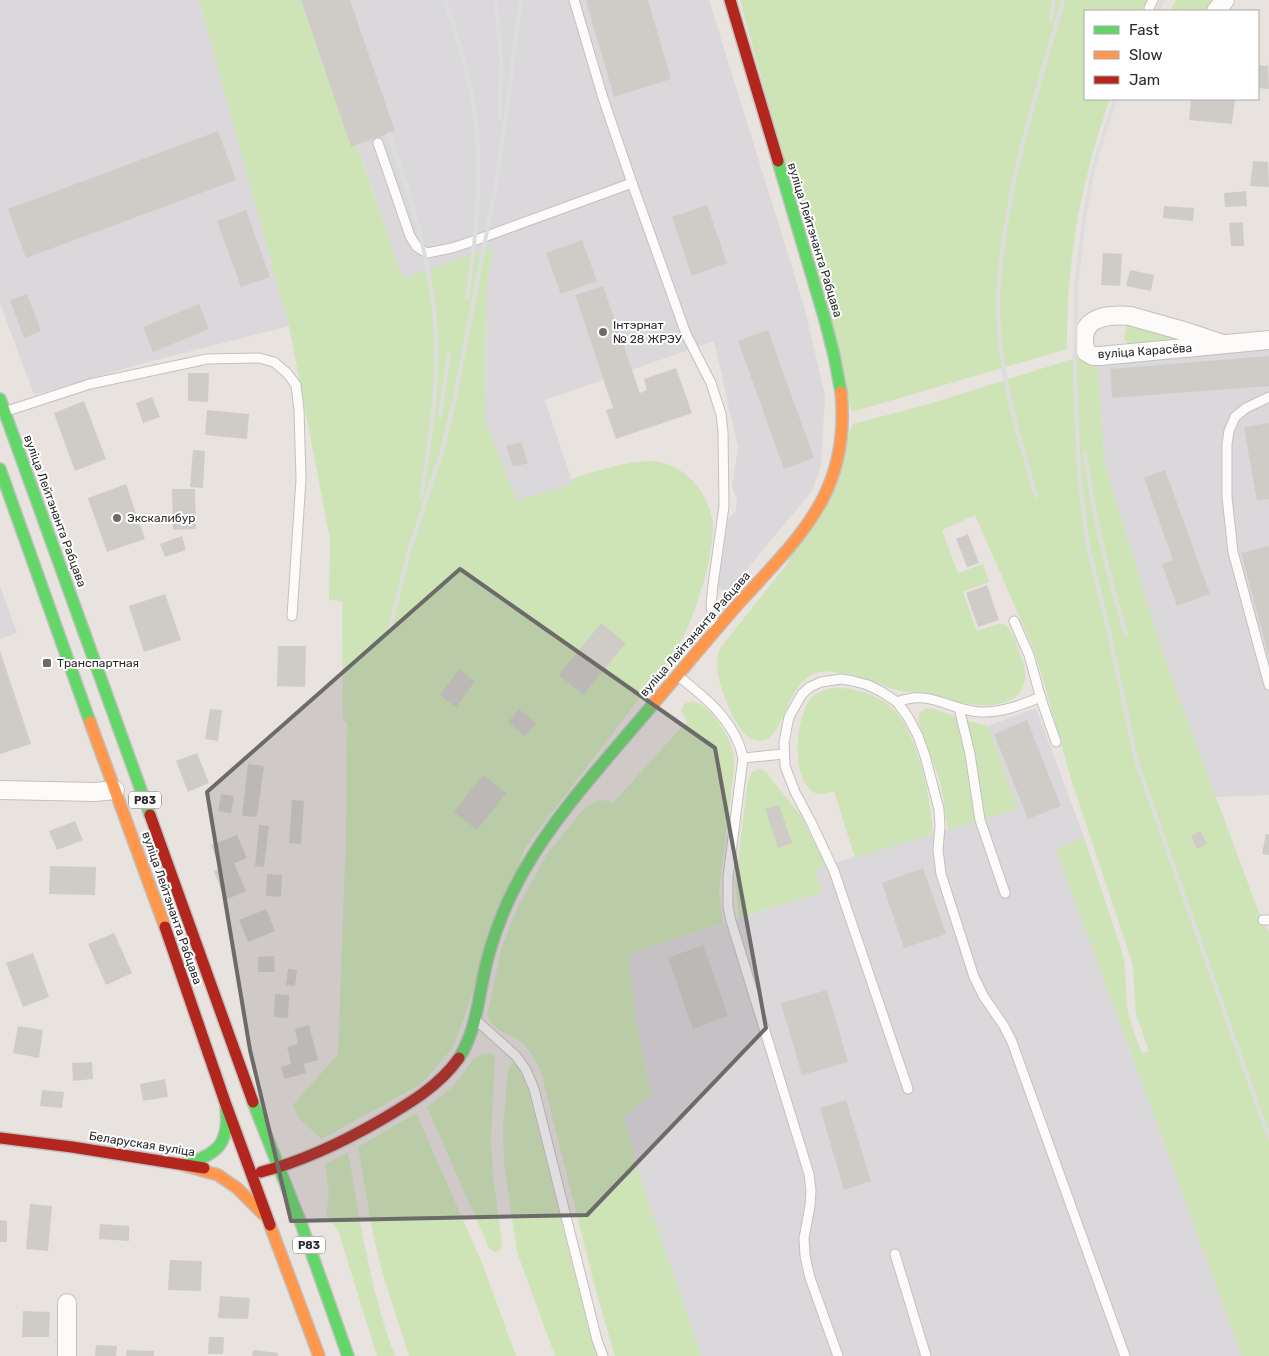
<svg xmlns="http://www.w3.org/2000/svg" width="1269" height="1356" viewBox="0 0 1269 1356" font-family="Rubik,sans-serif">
	<rect width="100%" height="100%" fill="#e8e3df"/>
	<g fill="#dbd8db">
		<polygon points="0,0 199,0 289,326 148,362 34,395 0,303"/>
		<polygon points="308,0 709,0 804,306 825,395 821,465 812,491 728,592 717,587 728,519 736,511 737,500 732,486 738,448 714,341 545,400 573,484 517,502 485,420 486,288 493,248 403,279"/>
		<polygon points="1269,347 1269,795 1216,797 1164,657 1105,465 1097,362"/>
		<polygon points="0,586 17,633 0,639"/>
		<polygon points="1036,708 1084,837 1056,849 1242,1356 701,1356 642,1183 624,1117 652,1094 636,1022 631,987 629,954 821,892 815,869 1017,809 988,726"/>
	</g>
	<g fill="#cee4b7">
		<path d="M199,0H301L351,147L357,145L403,279L493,247L486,288L485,420L517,501L573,484L571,479C596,471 640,456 664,463C690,471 706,492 712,518C718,548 693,623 677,649L525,848L453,1048L421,1084L322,1139L298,1118L293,1105L338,1054L346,836L347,723L343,720L342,602L329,599L330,539L289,326Z"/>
		<path d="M740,0H1157L1151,11H1085V99H1110C1081,180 1066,262 1067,349L852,412Z"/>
		<polygon points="1176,0 1219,0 1210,11 1170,11"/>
		<polygon points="1127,324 1182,340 1129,344 1124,339"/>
		<path d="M1082,359L1097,362L1105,465L1164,657L1259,913L1269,932V1356H1242L1056,849L1084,837L1123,955C1127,974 1125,993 1128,1011C1131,1026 1137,1040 1142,1053L1149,1052L1136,1014L1133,970L1131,959L1071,779L1039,666L1033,648L975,515L942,530L958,573L983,564L989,582L963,592L977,631C984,629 992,625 999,624C1012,622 1017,647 1021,656C1038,701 999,710 964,703C954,702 944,697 935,695C922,692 909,693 897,690C878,684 860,675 839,673C833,672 826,671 820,672C782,679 787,749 754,740C736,735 717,683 717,665C717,658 718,653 721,647L787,564L853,424L929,404L1069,360Z"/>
		<path d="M832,688C853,687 880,694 895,711C919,737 931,800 933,834L855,858L834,791C828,792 822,796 815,793C790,781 795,717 811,699C816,692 824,690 832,688Z"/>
		<path d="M692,701C707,703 726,731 731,745C734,753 734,760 734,769L719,891L723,923L629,954C631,1002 641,1047 652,1094L624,1117L642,1183L701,1356H615L597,1295L541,1072C536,1061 531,1050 521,1042C507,1031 495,1034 487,1015L502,946L518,907L547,854L586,806L598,801L605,800L613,803L687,721L681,711L684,704Z"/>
		<polygon points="926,708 935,709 965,720 988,726 1017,809 948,830 944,802 940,781 919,723 919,714"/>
		<polygon points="760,769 766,772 801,816 826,866 815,869 822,892 739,918 735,883 748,782 752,772"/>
		<polygon points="489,1053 494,1055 495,1061 491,1138 493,1175 502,1244 500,1251 494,1252 489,1248 427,1107 450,1089 459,1079 474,1058 482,1054"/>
		<polygon points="513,1063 518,1066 528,1090 583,1306 597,1356 555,1356 517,1252 504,1164 503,1127 508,1068"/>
		<polygon points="416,1113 482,1263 516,1356 409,1356 381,1268 372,1229 358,1147"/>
		<path d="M348,1152C360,1221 370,1290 395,1356H377L338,1230L326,1215L329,1192L325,1164Z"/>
	</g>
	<g fill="#cfccc8">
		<polygon points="301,0 350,0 395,131 351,147"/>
		<polygon points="588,0 648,0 671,79 614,97 586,1"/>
		<polygon points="1268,63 1269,89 1258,88 1258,65 1267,66"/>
		<polygon points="1191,99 1235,99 1232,124 1189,120"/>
		<polygon points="218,131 236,180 26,258 8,209"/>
		<polygon points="1253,161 1268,162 1269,187 1250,186"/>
		<polygon points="1246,191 1247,206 1225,207 1224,193"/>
		<polygon points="707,205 727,263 692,276 672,217"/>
		<polygon points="1164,206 1194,208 1193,221 1163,218"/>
		<polygon points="246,210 270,277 241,287 217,221"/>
		<polygon points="1243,222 1244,246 1231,246 1229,223"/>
		<polygon points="582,240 597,281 561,294 546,253"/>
		<polygon points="1103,253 1122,254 1120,286 1101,285"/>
		<polygon points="1130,270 1154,275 1151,291 1126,286"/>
		<polygon points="603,286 640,393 647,390 644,379 676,368 692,413 616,439 606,410 613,408 575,295"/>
		<polygon points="27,294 41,331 24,338 10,300"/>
		<polygon points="199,304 209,329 153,352 143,327"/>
		<polygon points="768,330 814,458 784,469 738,341"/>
		<polygon points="1269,356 1269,386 1112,398 1110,369"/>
		<polygon points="188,373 209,373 208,402 188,401"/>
		<polygon points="152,397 160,417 143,423 136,403"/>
		<polygon points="84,401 106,459 75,471 54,413"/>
		<polygon points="207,410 249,414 247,439 205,435"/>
		<polygon points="1269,423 1269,499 1257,501 1244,427"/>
		<polygon points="521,442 528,463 513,467 506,446"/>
		<polygon points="193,450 205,451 203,488 190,487"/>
		<polygon points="1165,470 1210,594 1177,606 1162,564 1173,560 1144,478"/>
		<polygon points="126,484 145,539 107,552 88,498"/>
		<polygon points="172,489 195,489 196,529 173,530"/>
		<polygon points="968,534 979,563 967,567 956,539"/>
		<polygon points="182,536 186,550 165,557 160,544"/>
		<polygon points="1269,546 1269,654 1268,654 1241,553"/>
		<polygon points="987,585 999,620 978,627 966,593"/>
		<polygon points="165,594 181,640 144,652 129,606"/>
		<polygon points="601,623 626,643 583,695 559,675"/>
		<polygon points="278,646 306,646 305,687 277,686"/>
		<polygon points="0,651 31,744 0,754"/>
		<polygon points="459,669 475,681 456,707 440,695"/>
		<polygon points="210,709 222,710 218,741 205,739"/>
		<polygon points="519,709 536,723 525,736 508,722"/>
		<polygon points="1027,720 1061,806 1028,819 994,734"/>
		<polygon points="197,753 209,783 188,792 176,761"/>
		<polygon points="248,764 264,766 257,817 242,816"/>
		<polygon points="483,775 506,793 477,830 454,812"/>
		<polygon points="221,794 234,796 231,813 218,811"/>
		<polygon points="292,800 304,801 301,844 289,843"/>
		<polygon points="779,805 792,843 778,848 765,809"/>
		<polygon points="75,821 83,840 57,850 49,831"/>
		<polygon points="259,825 269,826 264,867 255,866"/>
		<polygon points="1201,831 1207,844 1197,849 1191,836"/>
		<polygon points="1266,834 1269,834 1269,855 1262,854"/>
		<polygon points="237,835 247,858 234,863 246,891 225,900 214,871 220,869 211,845"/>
		<polygon points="50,866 96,867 95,895 49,894"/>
		<polygon points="923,868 946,934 904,948 882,883"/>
		<polygon points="267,874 282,875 281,897 266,896"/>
		<polygon points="266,909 275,931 248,942 239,920"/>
		<polygon points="114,933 132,973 106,985 88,944"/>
		<polygon points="703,945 728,1016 693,1029 668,958"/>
		<polygon points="33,953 49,997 23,1007 6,963"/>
		<polygon points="274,956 275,972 258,972 258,957"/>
		<polygon points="288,969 297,970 295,986 286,985"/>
		<polygon points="827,990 848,1062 802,1075 781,1003"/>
		<polygon points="275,994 289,995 288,1018 274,1017"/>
		<polygon points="309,1025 318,1060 304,1064 306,1073 284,1079 281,1067 291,1064 287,1047 298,1044 295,1029"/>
		<polygon points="18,1026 43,1030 39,1058 13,1053"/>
		<polygon points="92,1062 93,1079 73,1081 72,1063"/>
		<polygon points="165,1079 168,1097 143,1101 140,1084"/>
		<polygon points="42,1090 64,1092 62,1108 40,1106"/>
		<polygon points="846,1100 871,1181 844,1190 820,1108"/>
		<polygon points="30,1204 52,1206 48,1251 26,1249"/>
		<polygon points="0,1220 7,1221 7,1242 0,1242"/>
		<polygon points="100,1224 129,1226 129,1241 99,1239"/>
		<polygon points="170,1260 202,1261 201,1291 168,1290"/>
		<polygon points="220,1296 250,1298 248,1319 218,1318"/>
		<polygon points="23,1311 50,1312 49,1337 22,1337"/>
		<polygon points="209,1337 224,1337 223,1354 208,1354"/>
		<polygon points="96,1345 117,1346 116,1356 95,1356"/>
		<polygon points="127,1350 154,1351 154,1356 126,1356"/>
		<polygon points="253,1350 278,1353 278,1356 252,1356"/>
	</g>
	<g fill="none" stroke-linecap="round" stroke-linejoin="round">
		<g stroke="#c2c1c1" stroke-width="11">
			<g id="lane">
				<polyline points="574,0 603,98 632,183 686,334 711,383 721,414 723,432 724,506 713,585 711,605 714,627"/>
				<polyline points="1149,8 1153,0"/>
				<polyline points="378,143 410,236 417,247 427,253 452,248 476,240 632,183"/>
				<polyline points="1269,397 1246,408 1235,417 1229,431 1227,444 1227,497 1233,552 1269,685"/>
				<polyline points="7,411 90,384 207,359 259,358 274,362 287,373 296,385 299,410 301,479 292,616"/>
				<polyline points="1014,621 1029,655 1041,699 1056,742"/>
				<path d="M678,676C705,697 736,722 743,758L728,877V907L731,921L809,1174L811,1190L810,1206L804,1238L805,1256L810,1278L838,1356"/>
				<path d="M897,702C931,689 948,710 980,712C1001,713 1021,705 1041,697"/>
				<polyline points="959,708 970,754 980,820 1005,893"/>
				<polyline points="743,758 784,754"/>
				<polyline points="1263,920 1269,920"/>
				<polyline points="477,1021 516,1056 526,1070 534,1089 597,1340 603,1356"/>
				<polyline points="908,1089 834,871 811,822 795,792 785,766 784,742 789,717 802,694 810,687 821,682 841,679 853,681 868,685 882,692 897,702 908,717 918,736 925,756 939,809 940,826 938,850 941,874 974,977 984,997 1004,1026 1012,1042 1125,1356"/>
				<polyline points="895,1254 926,1356"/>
			</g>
		</g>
		<g stroke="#c2c1c1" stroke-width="20">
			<g id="street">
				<polyline points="1216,11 1225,0"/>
				<path d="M1223,344L1187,332L1130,316C1104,314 1076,318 1086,352L1093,356H1100L1269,340"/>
				<polyline points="0,790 95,792 115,790"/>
				<polyline points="67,1303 67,1356"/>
			</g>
		</g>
		<g stroke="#c2c1c1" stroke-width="14">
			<g id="fast">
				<polyline points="778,161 825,320 834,355 841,392"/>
				<polyline points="0,399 150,815"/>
				<polyline points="0,469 90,722"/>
				<path d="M459,1058C475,1033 478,1003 484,974C488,953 495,933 503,913C536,833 600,768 654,703"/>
				<polyline points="253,1102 302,1226 348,1356"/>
				<path d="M183,1165C216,1155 230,1145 226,1108"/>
			</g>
		</g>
		<g stroke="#c2c1c1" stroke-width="14">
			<g id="slow">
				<path d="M654,703C683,669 711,635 740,602C801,535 851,491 841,392"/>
				<polyline points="90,722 165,927"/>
				<polyline points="183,1165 218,1175 237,1188 263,1214"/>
				<polyline points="270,1225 319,1356"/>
			</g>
		</g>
		<g stroke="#c2c1c1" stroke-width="14">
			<g id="jam">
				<polyline points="730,0 778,161"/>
				<polyline points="150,815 253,1102"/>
				<polyline points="165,927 225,1102 270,1225"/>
				<polyline points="0,1138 72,1147 204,1168"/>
				<path d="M261,1172C304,1161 343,1142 381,1120C410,1103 439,1086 459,1058"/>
			</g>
		</g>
		<use href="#lane" stroke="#fcfbfa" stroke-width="9"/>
		<use href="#street" stroke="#fcfbfa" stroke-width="18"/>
		<use href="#fast" stroke="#63d668" stroke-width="11"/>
		<use href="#slow" stroke="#ff974d" stroke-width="11"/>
		<use href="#jam" stroke="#b3261e" stroke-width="11"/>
		<g stroke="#ddddde" stroke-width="4">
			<path d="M445,0C458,37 469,76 475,115C483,176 476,238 467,298"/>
			<polyline points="496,0 501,58 500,119"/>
			<polyline points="1157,11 1163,0"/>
			<polyline points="1051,20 1054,0"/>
			<polyline points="1115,99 1093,169 1085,213 1076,286 1075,379 1079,471 1087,541 1109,632 1136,760 1269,1138"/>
			<path d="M389,134C410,194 430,258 435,322C440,381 430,439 421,497"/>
			<polyline points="440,415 449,355"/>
			<path d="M1085,453C1093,515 1108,575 1126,635"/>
			<path d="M1036,496C1017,432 997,366 998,299C998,287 1000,274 1001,262C1010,172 1039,86 1063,0"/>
			<polyline points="407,557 442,451 455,397 498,174 521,0"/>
			<polyline points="389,632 409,551"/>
		</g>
	</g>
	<path fill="#6c6b69" fill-opacity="0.2" stroke="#6c6b69" stroke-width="4" stroke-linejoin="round" d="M460,569L715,748L766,1028L587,1215L291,1221L250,1050L207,792Z"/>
	<g fill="#6c6b69" stroke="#fff" stroke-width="2">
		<circle cx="603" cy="332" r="5"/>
		<circle cx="117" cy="518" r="5"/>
		<rect x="42" y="658" width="10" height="10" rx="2.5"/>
	</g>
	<g text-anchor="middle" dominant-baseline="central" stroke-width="4" stroke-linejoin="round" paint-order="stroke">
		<g fill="#fff" stroke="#6a6a6a" stroke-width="1">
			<rect x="129" y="791.5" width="32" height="17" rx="4"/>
			<rect x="293" y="1236.5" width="32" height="17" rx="4"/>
		</g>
		<g font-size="11" font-weight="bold" fill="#2a2a2a">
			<text x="145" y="800">Р83</text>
			<text x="309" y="1245">Р83</text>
		</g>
		<g font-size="12" fill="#2a2a2a" stroke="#fff">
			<text transform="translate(815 240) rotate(73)">вуліца Лейтэнанта Рабцава</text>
			<text transform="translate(1145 351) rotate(-4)">вуліца Карасёва</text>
			<text transform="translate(55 511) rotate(70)">вуліца Лейтэнанта Рабцава</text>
			<text transform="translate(695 634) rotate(-49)">вуліца Лейтэнанта Рабцава</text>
			<text transform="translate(172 908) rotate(71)">вуліца Лейтэнанта Рабцава</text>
			<text transform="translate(142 1144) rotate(9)">Беларуская вуліца</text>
		</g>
		<g font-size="12" fill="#2a2a2a" stroke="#fff" text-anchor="start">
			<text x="613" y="325">Інтэрнат<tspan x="613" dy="14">№ 28 ЖРЭУ</tspan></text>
			<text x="127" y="518">Экскалибур</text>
			<text x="57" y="663">Транспартная</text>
		</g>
	</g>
	<rect x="1084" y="10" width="175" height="90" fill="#ffffff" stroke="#aaaaaa"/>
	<rect x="1094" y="26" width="25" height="8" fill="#63d668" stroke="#aaaaaa"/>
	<text x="1129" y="35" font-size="15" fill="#2a2a2a">Fast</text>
	<rect x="1094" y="51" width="25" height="8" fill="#ff974d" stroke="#aaaaaa"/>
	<text x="1129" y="60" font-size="15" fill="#2a2a2a">Slow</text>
	<rect x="1094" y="76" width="25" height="8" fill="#b3261e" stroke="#aaaaaa"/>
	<text x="1129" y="85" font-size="15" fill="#2a2a2a">Jam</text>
</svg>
